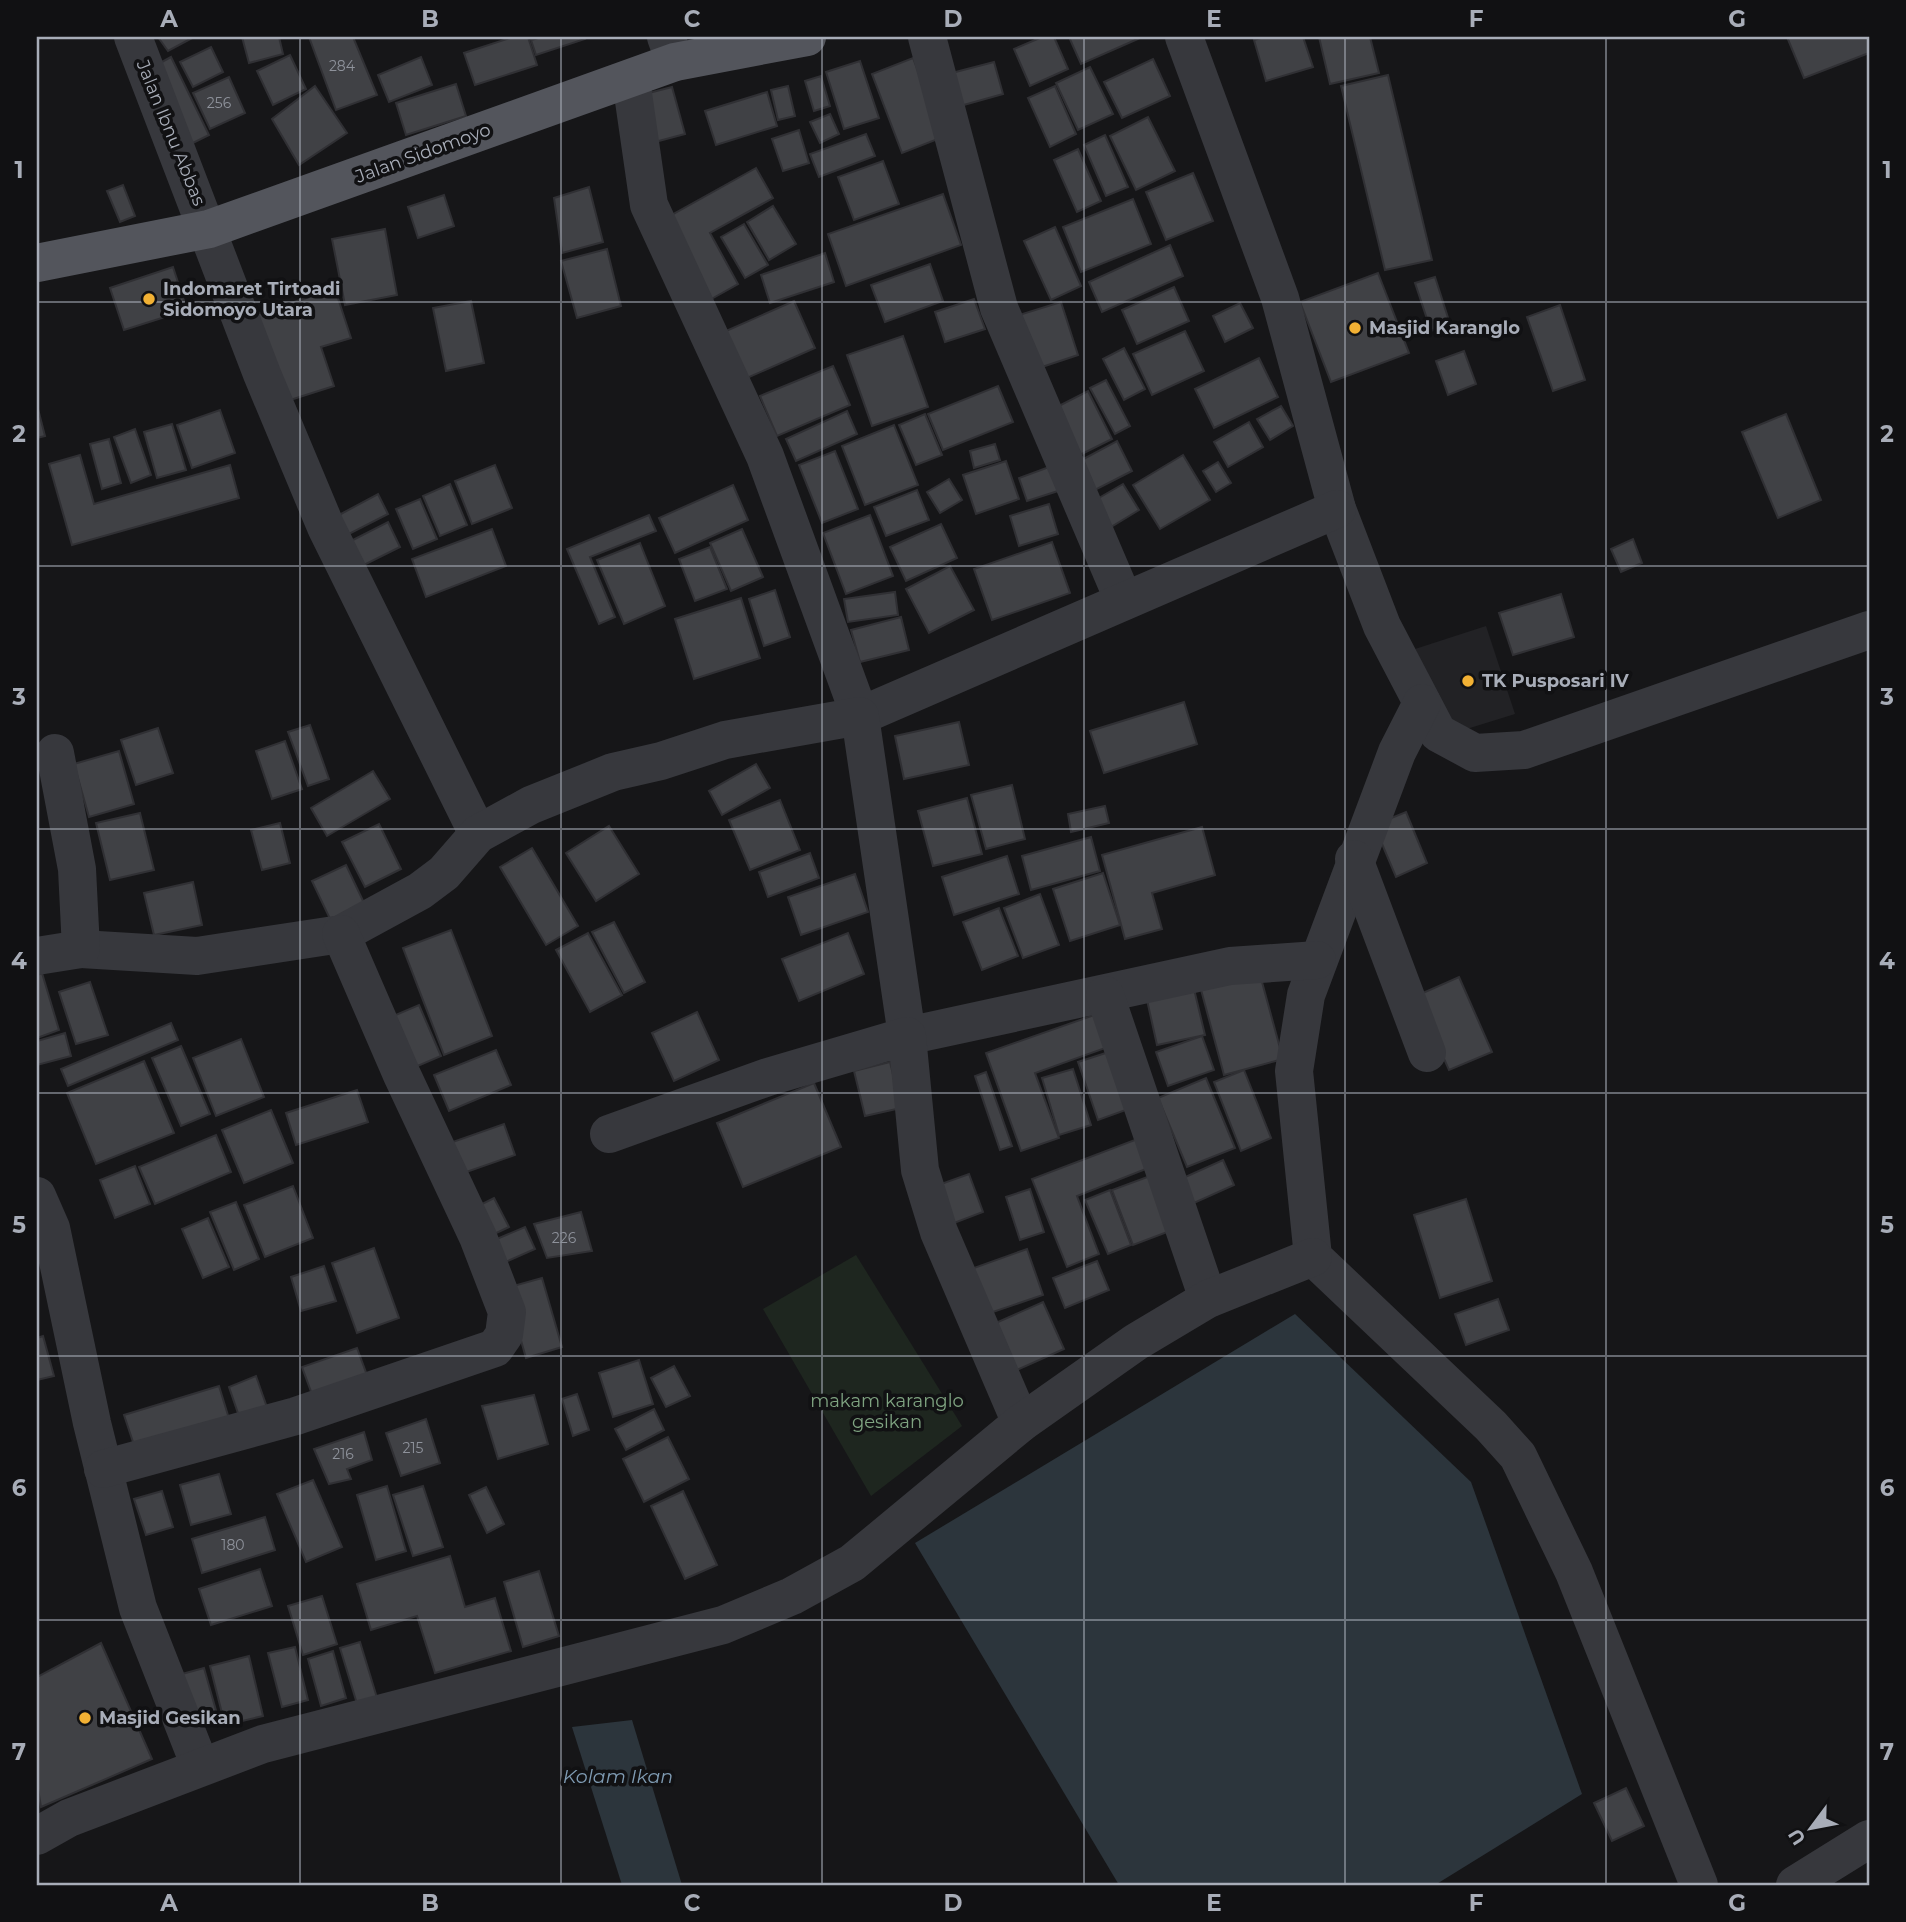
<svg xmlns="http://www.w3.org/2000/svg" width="1906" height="1922" viewBox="0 0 1906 1922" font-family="Montserrat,sans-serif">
	<rect width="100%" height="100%" fill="#161618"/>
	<polygon fill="#222225" points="1486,626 1515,714 1457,732 1415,649"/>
	<polygon fill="#1e261f" points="856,1255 962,1426 871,1496 763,1309"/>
	<g fill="#2c353c">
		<polygon points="1295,1314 1471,1482 1582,1794 1435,1885 1119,1885 915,1543"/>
		<polygon points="632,1720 682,1885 622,1885 572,1727"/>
	</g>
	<g fill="#404145" stroke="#303034" stroke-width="2">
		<polygon points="158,37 194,37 168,51"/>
		<polygon points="242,37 279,37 283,54 249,63"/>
		<polygon points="309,37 353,37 377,95 336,110"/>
		<polygon points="513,37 528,37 537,65 475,85 464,53"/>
		<polygon points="542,37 584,37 585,39 536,55 531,40"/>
		<polygon points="1042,37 1054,37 1068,69 1030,86 1014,49"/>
		<polygon points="1069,37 1140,37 1140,38 1081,64"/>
		<polygon points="1264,37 1303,37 1313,67 1266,81 1254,40"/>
		<polygon points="1319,37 1370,37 1379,73 1330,84"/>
		<polygon points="1787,37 1869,37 1869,53 1804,78"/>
		<polygon points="211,47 223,72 193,87 180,62"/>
		<polygon points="290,55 306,89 273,105 257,71"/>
		<polygon points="171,57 209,135 187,146 149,69"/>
		<polygon points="421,57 432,85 389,102 378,75"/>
		<polygon points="913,58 943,137 902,153 872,74"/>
		<polygon points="1153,59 1170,96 1122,118 1104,82"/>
		<polygon points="860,61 879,118 844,129 826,72"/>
		<polygon points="994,62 1003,94 953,108 944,75"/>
		<polygon points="1090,67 1113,114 1078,130 1056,83"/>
		<polygon points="1388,75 1432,260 1385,270 1341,86"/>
		<polygon points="821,76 830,106 814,111 805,81"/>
		<polygon points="229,77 245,113 210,129 193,93"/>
		<polygon points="456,84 466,116 406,135 396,103"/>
		<polygon points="315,86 347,133 299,165 272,119"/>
		<polygon points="788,86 795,116 778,120 771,90"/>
		<polygon points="1055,86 1076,134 1050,147 1028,98"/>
		<polygon points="672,87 685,134 655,142 641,95"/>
		<polygon points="767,92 777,126 716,145 705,111"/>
		<polygon points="830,114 839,134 820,143 810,122"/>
		<polygon points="1148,117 1175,171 1136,190 1110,136"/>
		<polygon points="799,130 809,163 783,171 772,139"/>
		<polygon points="866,134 875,156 819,177 810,154"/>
		<polygon points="1105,135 1128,187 1106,196 1084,145"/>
		<polygon points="1078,149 1101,201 1077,212 1054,160"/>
		<polygon points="883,161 899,204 854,220 838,177"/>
		<polygon points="756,168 773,198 710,233 738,284 706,302 661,221"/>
		<polygon points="1193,173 1213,221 1166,240 1146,192"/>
		<polygon points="123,185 135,216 120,222 107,191"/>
		<polygon points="589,187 603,242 562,253 554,198"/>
		<polygon points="943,194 961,245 846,286 828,234"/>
		<polygon points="444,195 454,226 418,238 408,207"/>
		<polygon points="1133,199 1151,244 1081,272 1063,227"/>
		<polygon points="773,206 796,244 769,260 747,222"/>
		<polygon points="744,224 768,265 745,278 721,237"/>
		<polygon points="1055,227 1081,286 1051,300 1024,241"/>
		<polygon points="385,229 397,295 345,305 332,239"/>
		<polygon points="1170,245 1183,276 1102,312 1089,282"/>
		<polygon points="607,249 621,306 577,318 561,261"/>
		<polygon points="825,253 834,282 770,303 761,275"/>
		<polygon points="930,264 943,301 885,322 871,285"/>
		<polygon points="173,267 187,310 124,330 110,288"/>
		<polygon points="1378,273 1409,353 1331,382 1300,302"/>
		<polygon points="1435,277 1450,324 1431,331 1415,283"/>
		<polygon points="1174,287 1189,321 1137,344 1122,310"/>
		<polygon points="335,289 351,338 321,347 334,386 284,402 256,314"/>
		<polygon points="974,299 985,329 945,342 935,312"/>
		<polygon points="471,301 484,363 446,371 433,308"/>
		<polygon points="794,301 815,348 747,378 726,331"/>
		<polygon points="1061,302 1078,355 1030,371 1013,317"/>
		<polygon points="1240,303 1253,328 1225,342 1213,316"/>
		<polygon points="1560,305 1585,380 1553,391 1527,317"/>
		<polygon points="1185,331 1204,371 1152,395 1133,354"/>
		<polygon points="903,336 928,407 872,426 847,355"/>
		<polygon points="1124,348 1145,389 1124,400 1103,359"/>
		<polygon points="1464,351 1476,384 1448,395 1436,361"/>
		<polygon points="1259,358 1278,397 1214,428 1195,389"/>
		<polygon points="833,366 850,405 777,436 760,396"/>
		<polygon points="1106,380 1130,426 1115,434 1090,388"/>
		<polygon points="998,386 1013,422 943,450 928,414"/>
		<polygon points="1088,391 1112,439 1072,459 1047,412"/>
		<polygon points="37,405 45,436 37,438"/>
		<polygon points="1281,406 1293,426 1270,440 1257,419"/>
		<polygon points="220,410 235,453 192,468 177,425"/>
		<polygon points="847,411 857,434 796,461 786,439"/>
		<polygon points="925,414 942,455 916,465 899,425"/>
		<polygon points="1786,414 1821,500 1778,518 1742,432"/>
		<polygon points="1249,422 1263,447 1228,467 1214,442"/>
		<polygon points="172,424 186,470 157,478 144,432"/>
		<polygon points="894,425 918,485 865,505 842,446"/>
		<polygon points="135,429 151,475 131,483 114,437"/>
		<polygon points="109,439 121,483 102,489 90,444"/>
		<polygon points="1117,441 1132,471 1091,492 1076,463"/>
		<polygon points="995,444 1000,460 974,468 970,451"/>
		<polygon points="835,451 858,509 822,523 799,465"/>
		<polygon points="80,455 94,504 230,465 239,498 72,545 49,464"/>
		<polygon points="1183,455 1210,500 1160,529 1133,485"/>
		<polygon points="1006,461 1019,499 976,514 963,475"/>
		<polygon points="1218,462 1231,483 1216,492 1203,471"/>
		<polygon points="495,465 512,508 472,524 455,481"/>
		<polygon points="1049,467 1058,491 1027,501 1019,478"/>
		<polygon points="949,479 962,500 940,513 927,492"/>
		<polygon points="450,484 467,525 440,536 423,496"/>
		<polygon points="1123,484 1139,510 1101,533 1085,506"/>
		<polygon points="733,485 748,520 675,553 659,518"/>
		<polygon points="917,490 929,520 886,536 874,507"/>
		<polygon points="378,494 388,514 349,534 339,515"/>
		<polygon points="420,499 437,539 413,549 396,509"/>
		<polygon points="1049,504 1058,534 1019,546 1010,516"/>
		<polygon points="649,515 656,531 590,557 615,617 599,624 567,549"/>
		<polygon points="870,515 893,576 846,594 823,533"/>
		<polygon points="388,522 400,547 358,568 345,544"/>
		<polygon points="941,524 957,558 906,581 890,547"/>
		<polygon points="492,529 506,566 426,597 412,559"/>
		<polygon points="742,529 763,577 731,591 710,543"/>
		<polygon points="1633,539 1642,563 1621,572 1611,549"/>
		<polygon points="1052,542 1070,593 992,620 974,569"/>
		<polygon points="640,543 665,606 624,624 597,560"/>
		<polygon points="710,547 727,589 695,601 679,559"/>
		<polygon points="950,566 974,610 929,633 906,589"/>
		<polygon points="775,590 790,637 764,646 749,599"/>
		<polygon points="895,592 898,615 848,622 844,599"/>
		<polygon points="1561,594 1574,637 1513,655 1499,613"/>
		<polygon points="741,598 760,658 694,679 675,619"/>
		<polygon points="901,617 909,650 860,662 851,630"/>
		<polygon points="1184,702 1197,744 1104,773 1090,731"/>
		<polygon points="959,722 969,765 904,779 895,736"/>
		<polygon points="310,725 329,779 308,786 288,732"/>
		<polygon points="158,728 173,773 136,785 121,740"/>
		<polygon points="285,741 302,789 272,799 256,751"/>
		<polygon points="119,751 134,804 89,817 74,764"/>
		<polygon points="756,764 770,788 722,815 709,791"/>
		<polygon points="373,771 390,799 327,836 311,808"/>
		<polygon points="1012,785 1025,839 986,849 971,795"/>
		<polygon points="967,798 982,854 933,866 918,811"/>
		<polygon points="780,800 800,850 750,870 729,820"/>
		<polygon points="1105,806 1109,823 1071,832 1068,814"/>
		<polygon points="1406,812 1427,863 1396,877 1374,825"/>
		<polygon points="140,813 154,870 110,880 96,823"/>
		<polygon points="280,823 290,863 262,870 251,830"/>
		<polygon points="379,824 401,869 365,887 342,842"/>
		<polygon points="609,826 639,874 596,901 566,853"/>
		<polygon points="1202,827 1215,875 1152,893 1162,929 1125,939 1102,855"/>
		<polygon points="1091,837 1100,871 1031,890 1022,856"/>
		<polygon points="532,848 578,926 546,945 500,867"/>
		<polygon points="810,853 819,878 768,897 759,872"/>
		<polygon points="1007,856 1019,894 954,915 942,877"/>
		<polygon points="346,865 365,905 331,921 312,881"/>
		<polygon points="1103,873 1120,925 1070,941 1053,889"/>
		<polygon points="855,874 868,912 801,935 788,897"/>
		<polygon points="193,882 202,925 154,935 144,893"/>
		<polygon points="1040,894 1059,945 1023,958 1004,908"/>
		<polygon points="999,908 1018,956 982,970 963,922"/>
		<polygon points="614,922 645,982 624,993 592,932"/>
		<polygon points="451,930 492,1036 444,1055 403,948"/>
		<polygon points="588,933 622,995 590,1012 556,950"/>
		<polygon points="848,933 864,974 799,1001 782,959"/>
		<polygon points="1259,971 1283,1059 1224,1075 1200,986"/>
		<polygon points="42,973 59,1030 37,1038 37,975"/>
		<polygon points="1459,977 1492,1052 1449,1070 1416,996"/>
		<polygon points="90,982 108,1035 76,1044 59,992"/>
		<polygon points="1194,989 1205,1035 1157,1045 1147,1000"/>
		<polygon points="419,1005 441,1056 406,1071 384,1020"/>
		<polygon points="697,1012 719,1060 674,1081 652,1033"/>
		<polygon points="1100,1013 1111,1046 1035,1073 1059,1138 1021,1151 986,1053"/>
		<polygon points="171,1023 178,1040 68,1086 61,1069"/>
		<polygon points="65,1033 71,1056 37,1065 37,1041"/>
		<polygon points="1202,1036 1214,1070 1168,1086 1156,1052"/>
		<polygon points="241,1039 264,1097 216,1116 193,1058"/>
		<polygon points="181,1046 210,1114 181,1126 152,1058"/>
		<polygon points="1118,1049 1137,1106 1098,1120 1078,1062"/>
		<polygon points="496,1050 511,1085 449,1111 434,1075"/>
		<polygon points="144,1061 174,1133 96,1164 67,1093"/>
		<polygon points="890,1062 901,1108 865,1116 854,1071"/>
		<polygon points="1073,1069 1091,1125 1059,1135 1042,1078"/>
		<polygon points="1244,1070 1271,1138 1241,1151 1214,1082"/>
		<polygon points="986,1072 1012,1146 1000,1150 975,1076"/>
		<polygon points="1206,1078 1235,1148 1187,1167 1158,1098"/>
		<polygon points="814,1083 841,1147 743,1187 717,1123"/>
		<polygon points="357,1090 368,1122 296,1145 286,1113"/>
		<polygon points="271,1110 293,1163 244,1183 222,1130"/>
		<polygon points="504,1124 515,1155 455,1176 444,1145"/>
		<polygon points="216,1135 231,1172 155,1204 139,1167"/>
		<polygon points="1140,1138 1151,1167 1077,1196 1099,1254 1067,1267 1032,1179"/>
		<polygon points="1223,1160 1234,1185 1194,1203 1183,1178"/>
		<polygon points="135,1166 150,1204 115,1218 100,1180"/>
		<polygon points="969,1174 983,1212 941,1228 927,1189"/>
		<polygon points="1150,1176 1170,1231 1133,1245 1112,1190"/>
		<polygon points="293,1186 313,1238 265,1257 244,1205"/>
		<polygon points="1030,1189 1044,1232 1020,1240 1006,1197"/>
		<polygon points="1110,1190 1131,1245 1108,1254 1085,1200"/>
		<polygon points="494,1198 509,1227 488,1237 474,1208"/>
		<polygon points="1466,1199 1492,1281 1440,1298 1414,1215"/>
		<polygon points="236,1202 259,1259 234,1270 210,1212"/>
		<polygon points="581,1212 592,1251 547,1258 534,1224"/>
		<polygon points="208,1218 229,1267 203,1278 182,1229"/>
		<polygon points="525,1227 535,1249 494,1267 485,1244"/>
		<polygon points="374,1248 399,1318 357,1333 332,1263"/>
		<polygon points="1027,1249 1043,1295 987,1314 971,1269"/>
		<polygon points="1097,1261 1109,1290 1065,1308 1053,1278"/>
		<polygon points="324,1266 336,1301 301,1311 291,1277"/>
		<polygon points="542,1278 562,1347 526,1358 506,1288"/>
		<polygon points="1498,1299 1509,1330 1466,1345 1455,1314"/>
		<polygon points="1043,1302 1064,1349 1010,1373 989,1326"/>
		<polygon points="43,1336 54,1376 37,1380 37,1338"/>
		<polygon points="357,1348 368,1378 313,1397 302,1367"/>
		<polygon points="639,1360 653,1404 613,1417 599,1373"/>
		<polygon points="674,1366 690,1396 666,1407 651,1378"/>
		<polygon points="256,1376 269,1413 241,1422 229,1387"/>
		<polygon points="219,1386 231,1425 137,1454 124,1415"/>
		<polygon points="577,1394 589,1430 573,1436 562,1399"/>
		<polygon points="534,1395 548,1444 498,1459 482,1406"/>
		<polygon points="654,1409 664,1430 626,1450 615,1429"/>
		<polygon points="426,1419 440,1463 401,1476 386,1433"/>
		<polygon points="364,1432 372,1460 347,1469 351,1479 329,1484 314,1449"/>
		<polygon points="668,1437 689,1479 644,1502 623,1459"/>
		<polygon points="219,1474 231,1514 191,1525 180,1485"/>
		<polygon points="313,1480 342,1547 306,1562 277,1494"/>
		<polygon points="387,1486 406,1551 376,1560 357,1495"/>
		<polygon points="423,1486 443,1547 413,1556 393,1495"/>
		<polygon points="486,1487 504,1524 487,1533 469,1495"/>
		<polygon points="162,1491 173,1527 146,1535 134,1499"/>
		<polygon points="683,1491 717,1565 685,1579 651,1506"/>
		<polygon points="265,1517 275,1550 202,1573 192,1539"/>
		<polygon points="450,1556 465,1607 495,1598 511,1651 435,1673 417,1616 371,1630 357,1584"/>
		<polygon points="260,1569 272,1606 211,1625 199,1589"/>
		<polygon points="539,1571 559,1636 523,1647 504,1582"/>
		<polygon points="322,1596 337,1644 303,1655 288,1606"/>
		<polygon points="360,1642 378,1701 358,1707 340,1648"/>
		<polygon points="101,1643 152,1759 41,1807 37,1783 37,1677"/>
		<polygon points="295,1647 308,1700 282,1707 268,1653"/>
		<polygon points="333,1651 346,1698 321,1706 308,1659"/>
		<polygon points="249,1656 263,1716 225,1725 210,1666"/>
		<polygon points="204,1668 219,1721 199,1727 182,1674"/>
		<polygon points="1626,1788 1644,1826 1612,1841 1594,1803"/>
	</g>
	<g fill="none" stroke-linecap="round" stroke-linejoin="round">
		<g stroke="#37383d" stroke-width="38">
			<polyline points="133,37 262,374 326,527 478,834"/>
			<polyline points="666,37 675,62"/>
			<polyline points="927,37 999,308 1124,601"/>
			<polyline points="1184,37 1280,298 1337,509 1382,626 1438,733 1475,753 1524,750 1869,630"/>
			<polyline points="631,80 649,205 765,456 860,716 1337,509"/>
			<polyline points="1422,703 1397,752 1306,995 1294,1071 1313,1257 1491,1426 1518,1456 1574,1572 1699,1885"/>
			<polyline points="1354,859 1427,1053"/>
			<polyline points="81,949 197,956 341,934 420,891 444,873 478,834 531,805 613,772 661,761 725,740 860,716 907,1036 1230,966 1317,960"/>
			<polyline points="37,956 81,949 77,869 55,753"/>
			<polyline points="1105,995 1208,1299"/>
			<polyline points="609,1134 768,1077 907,1036 920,1170 939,1232 1021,1423"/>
			<polyline points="37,1196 51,1228 92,1423 138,1608 200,1766"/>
			<polyline points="103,1469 296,1416 495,1348 504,1335 507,1312 478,1237 402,1075 341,934"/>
			<polyline points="37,1836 69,1818 263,1744 723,1625 792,1596 852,1563 1021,1423 1136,1342 1208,1299 1313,1257"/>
			<polyline points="1795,1885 1869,1839"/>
		</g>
		<polyline stroke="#53555c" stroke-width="38" points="37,263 209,229 675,62 807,37"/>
	</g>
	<path fill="none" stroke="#a8adb8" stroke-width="2" stroke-opacity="0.55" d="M300,37V1885M561,37V1885M822,37V1885M1084,37V1885M1345,37V1885M1606,37V1885M37,302H1869M37,566H1869M37,829H1869M37,1093H1869M37,1356H1869M37,1620H1869"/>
	<g fill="#f2b134" stroke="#111113" stroke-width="2.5">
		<circle cx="149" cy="299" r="7"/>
		<circle cx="1355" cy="328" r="7"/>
		<circle cx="1468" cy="681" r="7"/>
		<circle cx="85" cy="1718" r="7"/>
	</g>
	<g text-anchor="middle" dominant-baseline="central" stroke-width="7" stroke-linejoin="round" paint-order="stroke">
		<g font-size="14" fill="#8e929b">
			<text x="342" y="66">284</text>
			<text x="219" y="103">256</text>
			<text x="564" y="1238">226</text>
			<text x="413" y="1448">215</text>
			<text x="343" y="1454">216</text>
			<text x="233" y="1545">180</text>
		</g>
		<g font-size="18" fill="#a8adb8" stroke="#111113">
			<text transform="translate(171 133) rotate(68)">Jalan Ibnu Abbas</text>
			<text transform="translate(423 153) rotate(-20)">Jalan Sidomoyo</text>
		</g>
		<g font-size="18" font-weight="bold" fill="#a8adb8" stroke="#111113" text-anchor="start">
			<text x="163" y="289">Indomaret Tirtoadi<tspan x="163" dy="21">Sidomoyo Utara</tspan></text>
			<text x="1369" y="328">Masjid Karanglo</text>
			<text x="1482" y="681">TK Pusposari IV</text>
			<text x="99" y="1718">Masjid Gesikan</text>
		</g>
		<g font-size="18" fill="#7fa381" stroke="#111113">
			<text x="887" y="1401">makam karanglo<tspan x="887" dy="21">gesikan</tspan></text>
		</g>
		<g font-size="19" font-style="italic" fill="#7f9bb3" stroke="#111113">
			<text x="618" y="1776">Kolam Ikan</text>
		</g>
	</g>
	<rect width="1906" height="1922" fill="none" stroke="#111113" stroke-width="77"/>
	<g transform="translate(1811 1828) rotate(238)" stroke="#111113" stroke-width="5" paint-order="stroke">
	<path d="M0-5L12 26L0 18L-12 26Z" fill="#a8adb8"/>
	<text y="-10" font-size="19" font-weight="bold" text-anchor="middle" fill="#a8adb8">U</text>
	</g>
	<rect x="38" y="38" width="1830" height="1846" fill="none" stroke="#a8adb8" stroke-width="2.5"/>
	<g font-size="23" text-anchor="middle" font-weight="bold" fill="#a8adb8">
		<text x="169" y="27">A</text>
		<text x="430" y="27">B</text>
		<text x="692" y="27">C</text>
		<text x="953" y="27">D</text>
		<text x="1214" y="27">E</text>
		<text x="1476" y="27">F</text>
		<text x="1737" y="27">G</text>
		<text x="19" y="178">1</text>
		<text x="1887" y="178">1</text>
		<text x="19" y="442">2</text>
		<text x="1887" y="442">2</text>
		<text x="19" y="705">3</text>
		<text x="1887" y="705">3</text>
		<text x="19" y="969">4</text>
		<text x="1887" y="969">4</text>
		<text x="19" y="1233">5</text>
		<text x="1887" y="1233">5</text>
		<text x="19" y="1496">6</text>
		<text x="1887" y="1496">6</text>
		<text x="19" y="1760">7</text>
		<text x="1887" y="1760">7</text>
		<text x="169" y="1911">A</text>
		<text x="430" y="1911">B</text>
		<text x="692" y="1911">C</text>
		<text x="953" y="1911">D</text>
		<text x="1214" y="1911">E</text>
		<text x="1476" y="1911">F</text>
		<text x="1737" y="1911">G</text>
	</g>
</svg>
